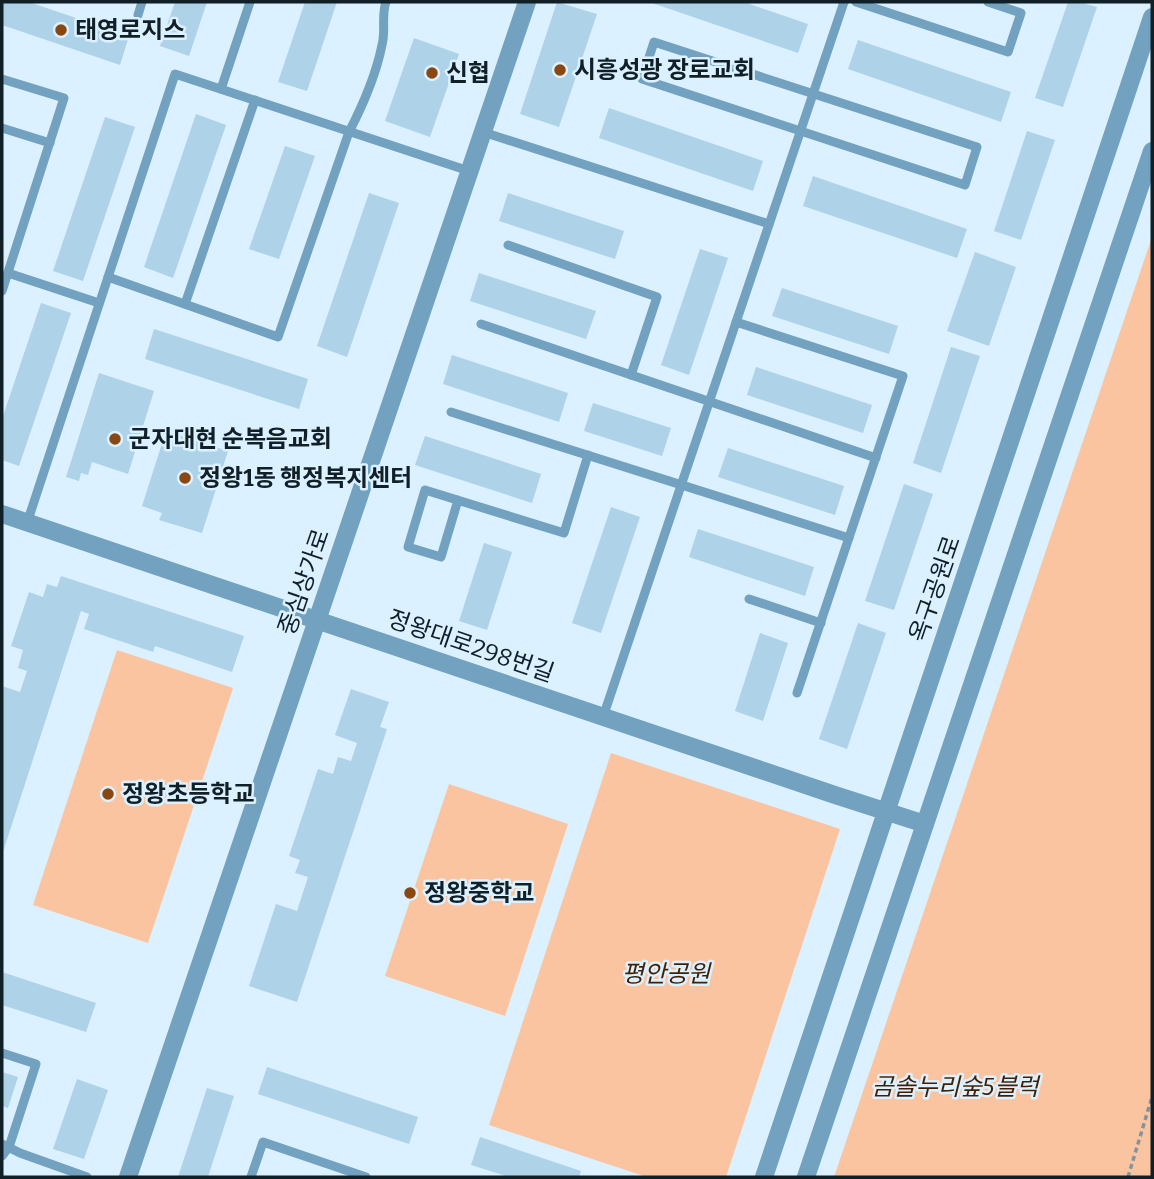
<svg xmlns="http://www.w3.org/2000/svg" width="1154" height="1179" viewBox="0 0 1154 1179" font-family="Bitter,'Noto Sans KR',serif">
	<rect width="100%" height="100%" fill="#dbf1ff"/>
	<g fill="#fac4a1">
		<polygon points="1152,237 1152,1177 834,1177"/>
		<polygon points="117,650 233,688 148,943 33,905"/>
		<polygon points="611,753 840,829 726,1177 647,1177 489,1125"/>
		<polygon points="449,784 568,824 505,1016 385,976"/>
	</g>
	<g fill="#aed2e8">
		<polygon points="2,2 29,2 129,36 120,65 2,25"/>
		<polygon points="175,2 207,2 189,56 160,46"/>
		<polygon points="305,2 337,2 307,91 278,82"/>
		<polygon points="557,2 597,14 559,127 520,114"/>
		<polygon points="649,2 744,2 808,24 798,53"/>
		<polygon points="1068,2 1079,2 1097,7 1063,107 1035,98"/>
		<polygon points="414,38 459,54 430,137 385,121"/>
		<polygon points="858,40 1011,92 1001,122 848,69"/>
		<polygon points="609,108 763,161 753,191 599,138"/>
		<polygon points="196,114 226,125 173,278 144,267"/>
		<polygon points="105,117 135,127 83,281 53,271"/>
		<polygon points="1027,131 1055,140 1021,240 994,231"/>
		<polygon points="285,146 315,156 279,259 249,249"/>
		<polygon points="813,176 967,229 957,258 803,206"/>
		<polygon points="369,193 399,203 347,357 317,346"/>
		<polygon points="508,193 624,231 615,259 499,221"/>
		<polygon points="700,249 728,258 689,375 661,365"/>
		<polygon points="975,252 1016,267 989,346 947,331"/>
		<polygon points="479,273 596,311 586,339 470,301"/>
		<polygon points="782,288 898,326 889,354 772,316"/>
		<polygon points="41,303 71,313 19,466 2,460 2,419"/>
		<polygon points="154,329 308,379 299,409 145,359"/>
		<polygon points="951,347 980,356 941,473 913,463"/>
		<polygon points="452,355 568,393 559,422 443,384"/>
		<polygon points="756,367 872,405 863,433 747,395"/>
		<polygon points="99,373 154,391 128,474 92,462 88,475 81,473 79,481 66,477"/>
		<polygon points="593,403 671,428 662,456 584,431"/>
		<polygon points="166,431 228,451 202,533 159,520 162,513 142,506"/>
		<polygon points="425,436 541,474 532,503 415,465"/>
		<polygon points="728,448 844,486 835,515 718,477"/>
		<polygon points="904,484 933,494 894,610 865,601"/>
		<polygon points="611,507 640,517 601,633 572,623"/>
		<polygon points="698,529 814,567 805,596 689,557"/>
		<polygon points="484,543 512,552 487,630 459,621"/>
		<polygon points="61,576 244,636 232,672 155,646 153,652 84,629 89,614 81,611 2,855 2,686 20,692 27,671 18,668 23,650 11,646 29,592 43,597 47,584 57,587"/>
		<polygon points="858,623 886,633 847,749 819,739"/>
		<polygon points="760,633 788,643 763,721 735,711"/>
		<polygon points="351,689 389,702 380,727 387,729 297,1002 249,986 276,904 297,911 308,877 295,873 300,860 289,856 318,769 333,774 338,757 351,761 357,743 335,735"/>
		<polygon points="2,972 96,1003 86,1032 2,1005"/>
		<polygon points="267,1067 418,1117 409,1144 258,1094"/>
		<polygon points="2,1072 18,1077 8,1108 2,1106"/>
		<polygon points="77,1079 108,1090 84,1159 53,1149"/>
		<polygon points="207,1088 234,1096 208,1177 178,1177"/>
		<polygon points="480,1137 581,1171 579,1177 509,1177 471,1165"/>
	</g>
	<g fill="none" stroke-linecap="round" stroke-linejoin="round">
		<polyline stroke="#8294a0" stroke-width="3.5" stroke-dasharray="5 3.5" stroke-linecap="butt" points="1128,1177 1152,1097"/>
		<g stroke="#72a2bf" stroke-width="9">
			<polyline points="856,2 1008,52 1021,13 988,2"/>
			<polyline points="138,15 142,2"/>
			<polygon points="654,42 977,147 965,185 642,79"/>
			<polyline points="2,79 64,98 2,291"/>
			<polyline points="221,89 250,2"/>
			<polyline points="2,128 50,143"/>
			<polyline points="483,132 769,224"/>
			<polyline points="508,245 657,297 631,375"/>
			<polyline points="8,273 99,303"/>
			<path d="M108,277L278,337L349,132C363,105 376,75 382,45C386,30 381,16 386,2"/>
			<polyline points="185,304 255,100"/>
			<polyline points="736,322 903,376 797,693"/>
			<polyline points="481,324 876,458"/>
			<polyline points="451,412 849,538"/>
			<polyline points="458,500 441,557 408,547 425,490 564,533 588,455"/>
			<polyline points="27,523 175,74 469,171"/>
			<polyline points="749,599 821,623"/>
			<polyline points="603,717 844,2"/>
			<polyline points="2,1053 36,1064 9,1147 2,1156"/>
			<polyline points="2,1144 20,1153 87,1177"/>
			<polyline points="251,1177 263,1142 366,1177"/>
		</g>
		<g stroke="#72a2bf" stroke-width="18">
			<polyline points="2,514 835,795 925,824"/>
			<polyline points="128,1177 527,2"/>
			<polyline points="764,1177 1152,17"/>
			<polyline points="806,1177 1152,151"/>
		</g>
	</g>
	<g fill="#894812" stroke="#dbf1ff" stroke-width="2.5">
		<circle cx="61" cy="30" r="7"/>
		<circle cx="560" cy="70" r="7"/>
		<circle cx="432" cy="73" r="7"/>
		<circle cx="115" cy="439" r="7"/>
		<circle cx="185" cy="478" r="7"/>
		<circle cx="108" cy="794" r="7"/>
		<circle cx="410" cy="893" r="7"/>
	</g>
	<g text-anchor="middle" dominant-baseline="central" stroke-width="5" stroke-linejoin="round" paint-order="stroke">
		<g font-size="24" font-weight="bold" fill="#111f27" stroke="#dbf1ff" text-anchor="start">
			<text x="75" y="30">태영로지스</text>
			<text x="574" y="70">시흥성광 장로교회</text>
			<text x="446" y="73">신협</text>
			<text x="129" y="439">군자대현 순복음교회</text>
			<text x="199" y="478">정왕1동 행정복지센터</text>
			<text x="122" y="794">정왕초등학교</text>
			<text x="424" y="893">정왕중학교</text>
		</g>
		<g font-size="24" fill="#111f27" stroke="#dbf1ff">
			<text transform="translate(304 582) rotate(-71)">중심상가로</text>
			<text transform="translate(935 589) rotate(-71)">옥구공원로</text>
			<text transform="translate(471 646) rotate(19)">정왕대로298번길</text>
		</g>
		<g font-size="24" font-style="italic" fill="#431e00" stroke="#dbf1ff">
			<text x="666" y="974">평안공원</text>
			<text x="955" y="1087">곰솔누리숲5블럭</text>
		</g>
	</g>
	<rect width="1154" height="1179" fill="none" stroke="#111f27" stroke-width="7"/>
</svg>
